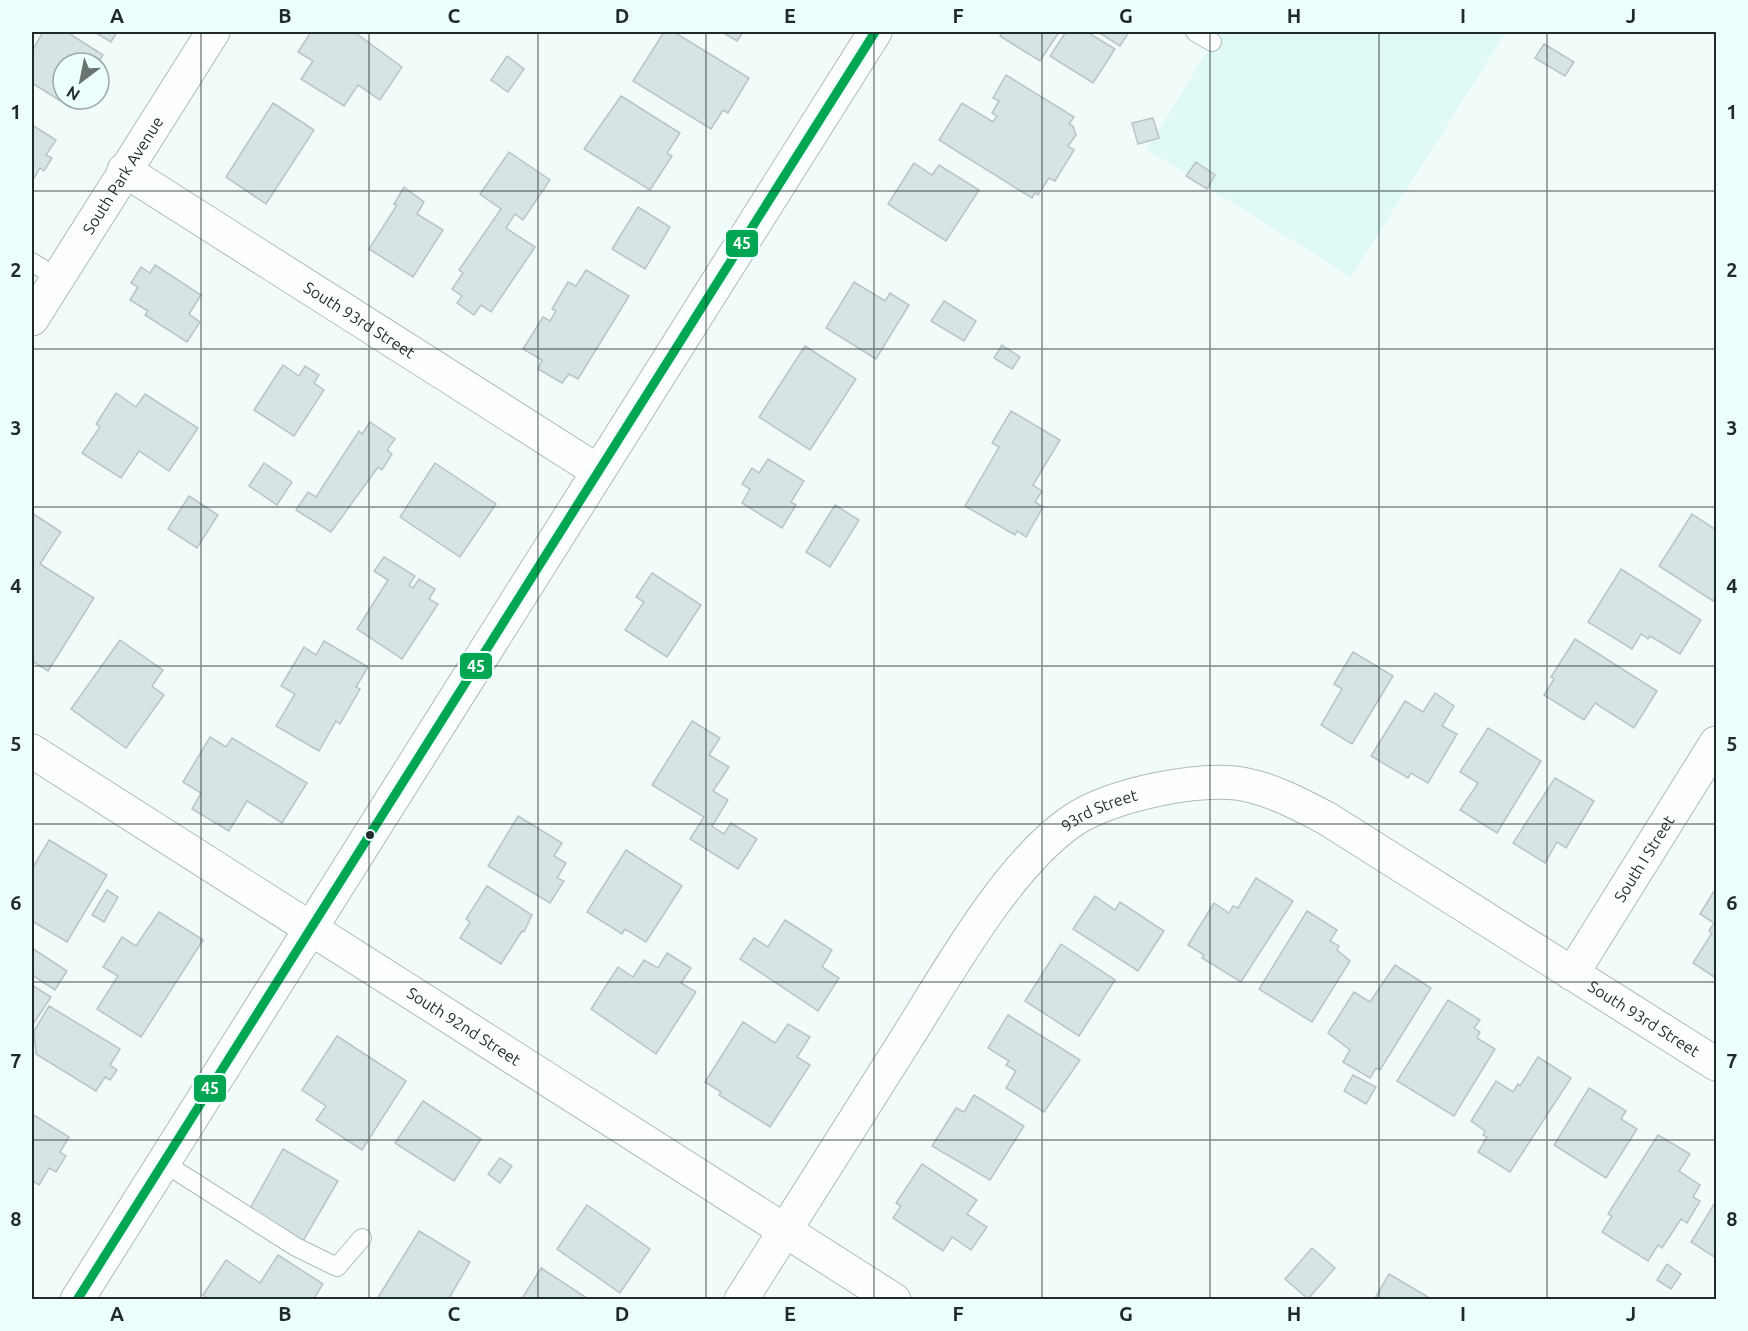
<svg xmlns="http://www.w3.org/2000/svg" width="1748" height="1331" viewBox="0 0 1748 1331" font-family="Ubuntu,sans-serif">
	<rect width="100%" height="100%" fill="#f1fbfa"/>
	<polygon fill="#dff9f6" points="1189,32 1506,32 1351,277 1147,149 1211,46"/>
	<g fill="#d6e4e6" stroke="#bac4c4" stroke-width="1.5">
		<polygon points="43,32 67,32 103,55 98,63 63,63 63,99 75,99 70,107 32,83 32,51"/>
		<polygon points="94,32 117,32 111,42"/>
		<polygon points="311,32 354,32 402,67 380,100 358,85 344,106 301,79 313,61 298,52"/>
		<polygon points="664,32 674,32 749,78 728,113 723,110 711,129 633,81"/>
		<polygon points="722,32 743,32 737,41"/>
		<polygon points="1003,32 1059,32 1040,61 1000,36"/>
		<polygon points="1066,32 1087,32 1115,49 1093,83 1050,56"/>
		<polygon points="1098,32 1129,32 1120,46"/>
		<polygon points="1544,44 1574,62 1565,76 1535,58"/>
		<polygon points="507,56 524,69 508,92 491,80"/>
		<polygon points="1006,75 1074,117 1069,124 1073,126 1076,135 1068,146 1074,150 1055,181 1049,178 1038,195 1035,193 1032,198 939,140 962,103 993,122 997,116 992,113 999,101 993,98"/>
		<polygon points="621,96 680,133 667,153 672,156 650,190 584,149"/>
		<polygon points="273,103 314,130 266,204 226,177"/>
		<polygon points="1153,118 1159,138 1138,144 1132,123"/>
		<polygon points="32,125 56,140 46,155 52,158 44,171 40,168 32,181"/>
		<polygon points="509,152 550,180 523,220 515,214 506,228 535,247 491,312 481,305 474,315 457,303 462,296 452,289 463,273 459,270 501,209 480,194"/>
		<polygon points="1196,162 1215,175 1207,189 1186,176"/>
		<polygon points="914,163 932,175 939,165 979,190 946,241 888,204"/>
		<polygon points="404,187 424,202 417,214 443,230 413,277 369,249 397,205 394,204"/>
		<polygon points="638,207 670,227 645,269 612,249"/>
		<polygon points="155,265 201,295 189,314 200,322 187,342 145,315 148,311 130,300 138,287 131,283 141,267 150,273"/>
		<polygon points="586,270 629,296 578,379 569,374 562,383 538,369 542,360 523,349 543,317 550,321 556,311 552,309 568,282 576,286"/>
		<polygon points="854,282 885,301 890,293 909,305 876,359 826,328"/>
		<polygon points="944,301 976,321 964,341 931,321"/>
		<polygon points="1002,345 1020,357 1012,369 994,358"/>
		<polygon points="805,346 856,379 810,450 759,417"/>
		<polygon points="283,365 299,376 305,366 319,375 314,383 324,390 294,436 254,410"/>
		<polygon points="116,393 136,407 145,394 198,428 169,471 139,451 121,478 82,453 100,427 96,424"/>
		<polygon points="1011,411 1060,440 1033,485 1042,491 1035,502 1043,507 1026,537 1017,531 1015,535 965,506 999,447 992,443"/>
		<polygon points="370,422 395,439 387,450 392,454 382,470 378,467 331,532 296,510 308,492 316,497 359,431 362,434"/>
		<polygon points="768,459 804,481 791,502 796,505 782,528 742,503 750,489 742,484 752,468 759,473"/>
		<polygon points="264,463 292,482 277,505 249,486"/>
		<polygon points="435,463 496,504 460,557 400,517"/>
		<polygon points="189,496 218,515 197,548 168,529"/>
		<polygon points="835,505 859,520 830,567 806,552"/>
		<polygon points="32,513 61,532 40,564 94,598 48,671 32,661"/>
		<polygon points="1692,514 1716,530 1716,596 1713,601 1659,566"/>
		<polygon points="384,557 415,576 409,585 413,588 419,579 435,589 429,599 438,604 402,659 357,629 388,580 374,571"/>
		<polygon points="1621,569 1701,620 1680,654 1650,636 1648,639 1641,634 1632,649 1588,622"/>
		<polygon points="652,573 701,605 667,657 625,630 644,602 636,597"/>
		<polygon points="1575,639 1657,691 1634,728 1595,703 1584,720 1544,695 1554,679 1551,677"/>
		<polygon points="120,640 163,670 152,686 164,695 126,748 71,709"/>
		<polygon points="324,641 368,667 356,687 360,689 340,724 336,721 319,751 276,726 295,694 281,686 304,647 316,655"/>
		<polygon points="1353,652 1393,676 1352,744 1321,725 1342,689 1334,684"/>
		<polygon points="1435,693 1454,706 1442,726 1457,734 1428,783 1411,773 1408,778 1371,756 1405,701 1423,712"/>
		<polygon points="692,721 720,738 709,755 729,767 713,791 728,800 712,826 724,834 731,823 757,839 738,869 690,839 704,817 652,785"/>
		<polygon points="1488,728 1541,761 1497,833 1460,810 1478,783 1460,772"/>
		<polygon points="210,737 226,747 232,738 307,783 282,823 247,801 229,831 192,809 201,793 183,782"/>
		<polygon points="1555,778 1594,801 1566,848 1557,842 1545,863 1513,843"/>
		<polygon points="518,816 562,843 554,856 566,863 557,878 564,881 550,903 488,866"/>
		<polygon points="49,840 107,875 67,942 32,921 32,869"/>
		<polygon points="626,850 682,886 646,942 625,929 622,934 587,912"/>
		<polygon points="1256,878 1293,901 1241,982 1202,958 1204,955 1188,945 1214,903 1229,913 1233,906 1238,908"/>
		<polygon points="487,886 532,915 524,932 522,931 501,964 460,938 470,922 466,919"/>
		<polygon points="1716,888 1716,978 1693,963 1712,933 1709,931 1714,923 1700,914"/>
		<polygon points="107,890 118,897 104,922 92,915"/>
		<polygon points="1095,896 1115,910 1120,902 1164,931 1138,971 1073,929"/>
		<polygon points="1307,911 1337,930 1330,941 1339,946 1337,950 1350,961 1312,1022 1259,989"/>
		<polygon points="159,912 203,940 141,1037 97,1009 118,976 103,967 122,937 136,946"/>
		<polygon points="785,920 832,950 822,967 839,978 818,1011 740,959 754,938 768,947"/>
		<polygon points="1061,944 1115,980 1079,1036 1025,1001"/>
		<polygon points="32,948 67,971 55,990 32,975"/>
		<polygon points="667,953 691,968 681,983 696,992 656,1054 591,1009 618,967 633,977 644,960 658,968"/>
		<polygon points="1395,965 1431,988 1380,1070 1376,1068 1370,1078 1343,1062 1350,1050 1328,1033 1354,992 1370,1002"/>
		<polygon points="32,985 51,997 32,1026"/>
		<polygon points="1448,1000 1480,1020 1474,1028 1480,1032 1477,1038 1495,1049 1454,1116 1397,1081"/>
		<polygon points="49,1006 120,1049 110,1065 117,1070 110,1080 105,1077 96,1091 36,1054 34,1031"/>
		<polygon points="1008,1015 1080,1060 1044,1112 1006,1088 1016,1071 1006,1065 1009,1061 988,1048"/>
		<polygon points="743,1022 775,1043 788,1024 810,1037 797,1057 810,1065 770,1127 719,1095 721,1092 705,1082"/>
		<polygon points="337,1036 406,1081 362,1150 316,1120 326,1106 302,1090"/>
		<polygon points="1538,1057 1571,1078 1510,1172 1478,1152 1487,1137 1483,1135 1485,1131 1471,1121 1496,1081 1513,1092 1518,1084 1520,1086"/>
		<polygon points="1353,1075 1376,1087 1366,1104 1344,1091"/>
		<polygon points="1589,1088 1626,1111 1621,1119 1637,1129 1606,1178 1554,1145"/>
		<polygon points="974,1095 1024,1126 990,1180 932,1146 956,1108 964,1112"/>
		<polygon points="423,1101 481,1139 454,1181 395,1143"/>
		<polygon points="32,1114 69,1137 60,1152 66,1156 56,1172 49,1168 39,1185 32,1180"/>
		<polygon points="1658,1135 1690,1154 1679,1171 1700,1185 1693,1197 1700,1201 1687,1223 1681,1219 1662,1248 1658,1245 1648,1261 1602,1232 1612,1216 1608,1214"/>
		<polygon points="283,1149 338,1181 303,1241 249,1210"/>
		<polygon points="500,1158 512,1166 500,1183 488,1174"/>
		<polygon points="922,1164 977,1200 967,1214 987,1227 971,1250 952,1237 943,1251 893,1218 901,1206 896,1203"/>
		<polygon points="1716,1201 1716,1258 1691,1242"/>
		<polygon points="587,1205 650,1249 620,1293 557,1249"/>
		<polygon points="419,1231 470,1262 448,1300 377,1299"/>
		<polygon points="1312,1248 1335,1268 1308,1299 1285,1279"/>
		<polygon points="278,1255 323,1284 313,1300 210,1300 203,1295 226,1260 260,1283"/>
		<polygon points="1667,1264 1681,1274 1671,1289 1657,1280"/>
		<polygon points="541,1268 590,1300 521,1300"/>
		<polygon points="1389,1274 1433,1300 1374,1300"/>
	</g>
	<g fill="none" stroke-linecap="round" stroke-linejoin="round">
		<g stroke="#b1baba" stroke-width="20">
			<g id="lane">
				<polyline points="1195,32 1212,42"/>
				<polyline points="32,262 57,278"/>
				<polyline points="164,1163 296,1247 337,1267 362,1238"/>
			</g>
		</g>
		<g stroke="#b1baba" stroke-width="35">
			<g id="street">
				<path id="s1" d="M124,170L596,470"/>
				<path id="s2" d="M32,319L213,32"/>
				<path id="s3" d="M32,751L894,1300"/>
				<path id="s4" d="M1572,974L1716,743"/>
				<path id="s5" d="M741,1300C797,1212 853,1124 908,1036C950,969 1008,865 1072,821C1110,795 1202,775 1247,785C1275,791 1301,805 1326,818L1716,1064"/>
			</g>
		</g>
		<g stroke="#b1baba" stroke-width="35">
			<path id="secondary" d="M77,1300C344,878 607,453 875,32"/>
		</g>
		<use href="#lane" stroke="#fdfefe" stroke-width="18"/>
		<use href="#street" stroke="#fdfefe" stroke-width="33"/>
		<use href="#secondary" stroke="#fdfefe" stroke-width="33"/>
		<g stroke="#edfffd" stroke-width="14">
			<polyline id="bus-1" points="77,1300 875,32"/>
		</g>
		<use href="#bus-1" stroke="#00a651" stroke-width="9"/>
	</g>
	<path fill="none" stroke="#1f2a29" stroke-width="1.5" stroke-opacity="0.55" d="M201,32V1300M369,32V1300M538,32V1300M706,32V1300M874,32V1300M1042,32V1300M1210,32V1300M1379,32V1300M1547,32V1300M32,191H1716M32,349H1716M32,507H1716M32,666H1716M32,824H1716M32,982H1716M32,1140H1716"/>
	<circle fill="#1f2a29" stroke="#edfffd" stroke-width="2" cx="370" cy="835" r="5"/>
	<g text-anchor="middle" dominant-baseline="central" stroke-width="5" stroke-linejoin="round" paint-order="stroke">
		<g font-size="16" fill="#1f2a29" stroke="#edfffd">
			<text stroke="none"><textPath href="#s2" startOffset="170">South Park Avenue</textPath></text>
			<text stroke="none"><textPath href="#s1" startOffset="279">South 93rd Street</textPath></text>
			<text stroke="none"><textPath href="#s5" startOffset="614">93rd Street</textPath></text>
			<text stroke="none"><textPath href="#s4" startOffset="136">South I Street</textPath></text>
			<text stroke="none"><textPath href="#s5" startOffset="1228">South 93rd Street</textPath></text>
			<text stroke="none"><textPath href="#s3" startOffset="512">South 92nd Street</textPath></text>
		</g>
	</g>
	<g stroke="#edfffd" stroke-width="2">
		<rect x="725" y="229" width="34" height="29" rx="6" fill="#00a651"/>
		<rect x="459" y="652" width="34" height="28" rx="6" fill="#00a651"/>
		<rect x="193" y="1074" width="34" height="29" rx="6" fill="#00a651"/>
	</g>
	<g font-size="16" text-anchor="middle" font-weight="bold" fill="#fff">
		<text x="742" y="249">45</text>
		<text x="476" y="672">45</text>
		<text x="210" y="1094">45</text>
	</g>
	<rect width="1748" height="1331" fill="none" stroke="#edfffd" stroke-width="66"/>
	<g transform="translate(81 81) rotate(212)"><circle r="28" fill="#edfffd" stroke="#9baaa8" stroke-width="1.5"/>
	<path d="M0-4.5L10 22L0 15L-10 22Z" fill="#687372"/>
	<text y="-9" font-size="16" font-weight="bold" text-anchor="middle" fill="#1f2a29">N</text>
	</g>
	<rect x="33" y="33" width="1682" height="1265" fill="none" stroke="#1f2a29" stroke-width="2"/>
	<g font-size="20" text-anchor="middle" font-weight="bold" fill="#1f2a29">
		<text x="117" y="23">A</text>
		<text x="285" y="23">B</text>
		<text x="454" y="23">C</text>
		<text x="622" y="23">D</text>
		<text x="790" y="23">E</text>
		<text x="958" y="23">F</text>
		<text x="1126" y="23">G</text>
		<text x="1294" y="23">H</text>
		<text x="1463" y="23">I</text>
		<text x="1631" y="23">J</text>
		<text x="16" y="119">1</text>
		<text x="1732" y="119">1</text>
		<text x="16" y="277">2</text>
		<text x="1732" y="277">2</text>
		<text x="16" y="435">3</text>
		<text x="1732" y="435">3</text>
		<text x="16" y="593">4</text>
		<text x="1732" y="593">4</text>
		<text x="16" y="751">5</text>
		<text x="1732" y="751">5</text>
		<text x="16" y="910">6</text>
		<text x="1732" y="910">6</text>
		<text x="16" y="1068">7</text>
		<text x="1732" y="1068">7</text>
		<text x="16" y="1226">8</text>
		<text x="1732" y="1226">8</text>
		<text x="117" y="1321">A</text>
		<text x="285" y="1321">B</text>
		<text x="454" y="1321">C</text>
		<text x="622" y="1321">D</text>
		<text x="790" y="1321">E</text>
		<text x="958" y="1321">F</text>
		<text x="1126" y="1321">G</text>
		<text x="1294" y="1321">H</text>
		<text x="1463" y="1321">I</text>
		<text x="1631" y="1321">J</text>
	</g>
</svg>
